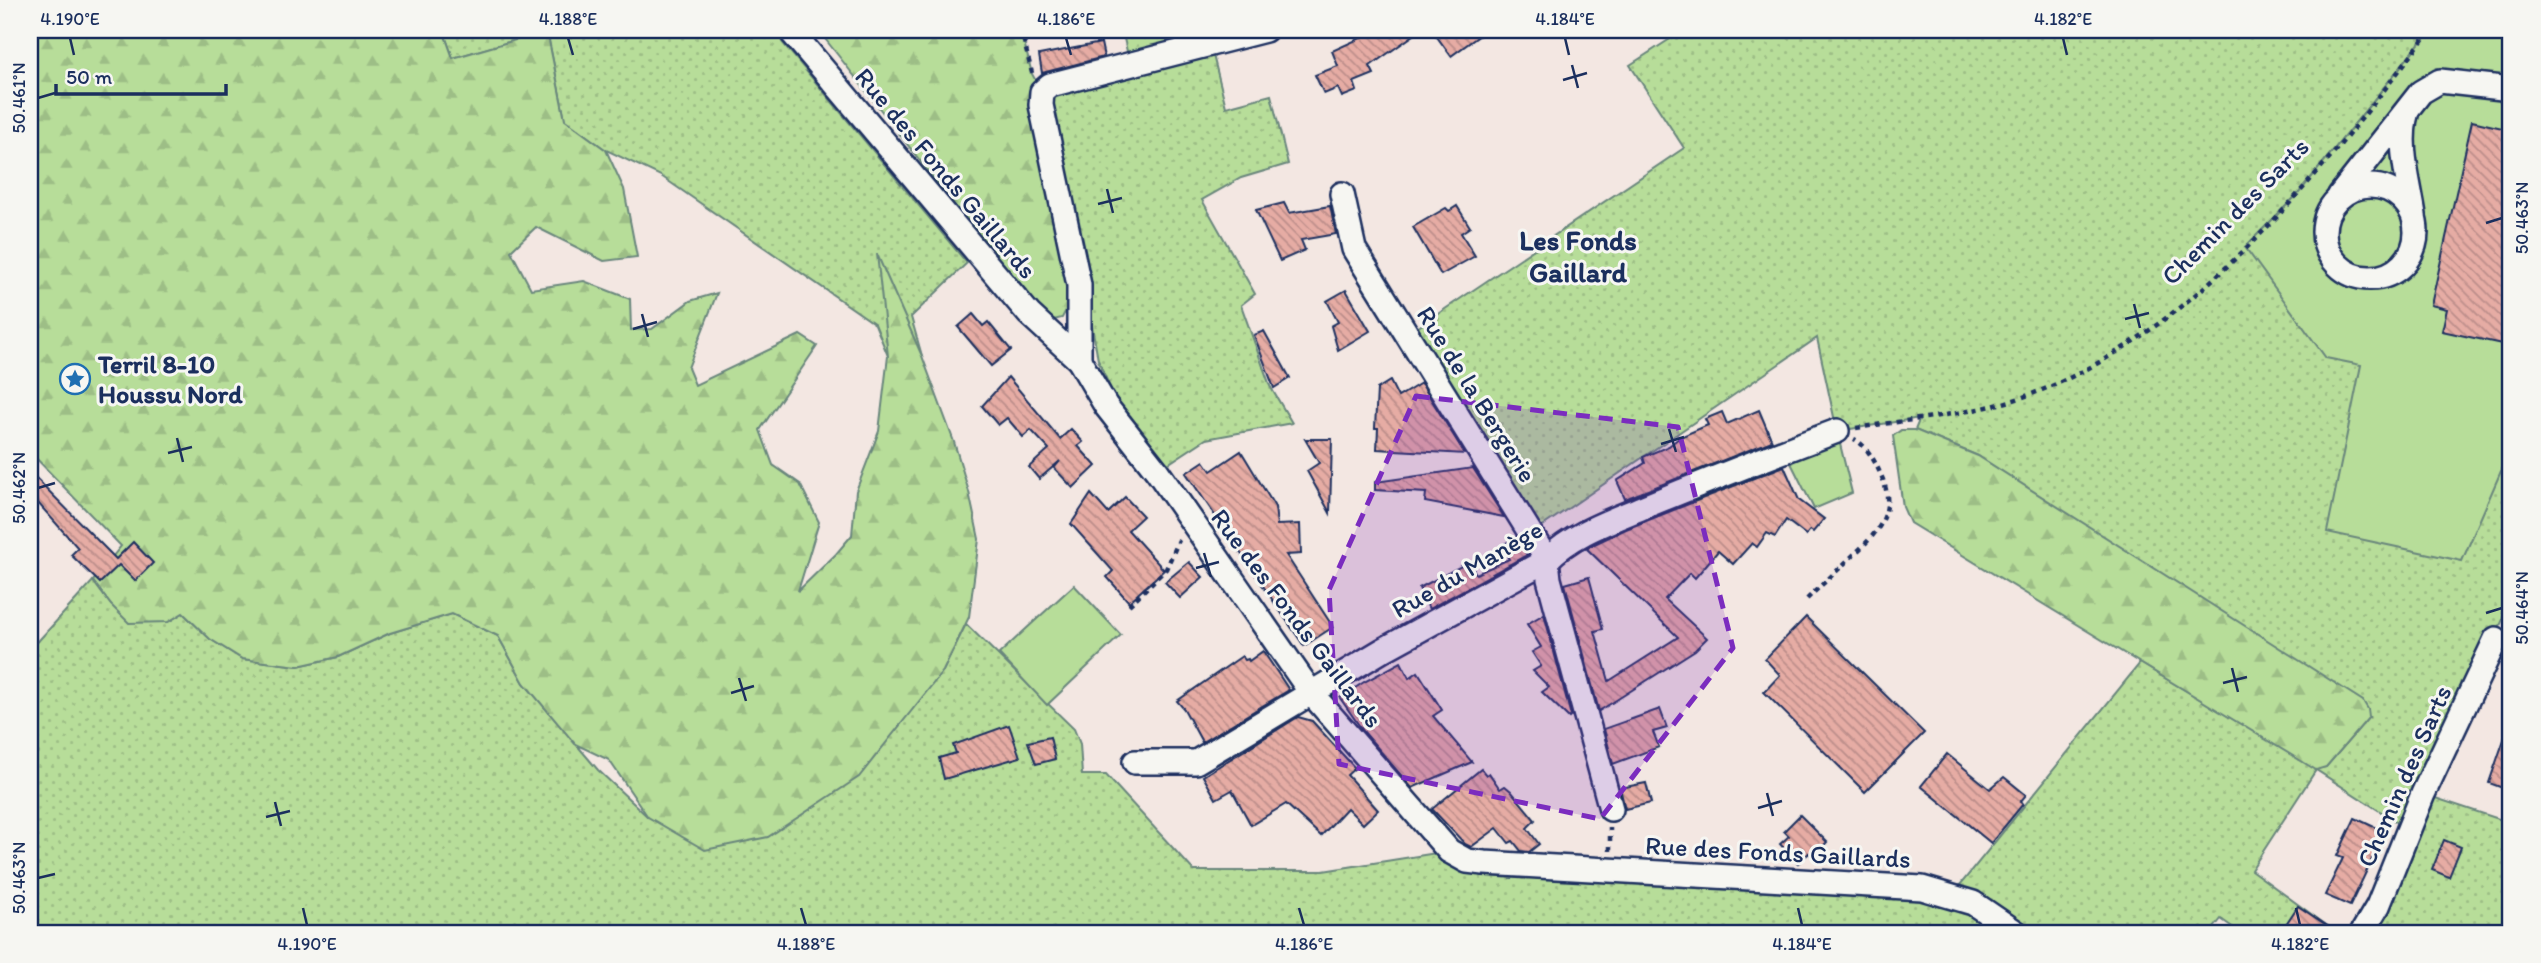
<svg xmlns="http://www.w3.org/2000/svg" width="2541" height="963" viewBox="0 0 2541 963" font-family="Itim,sans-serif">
	<defs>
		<pattern id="grass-dots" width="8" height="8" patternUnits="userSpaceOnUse" patternTransform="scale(1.75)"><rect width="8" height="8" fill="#b7dd99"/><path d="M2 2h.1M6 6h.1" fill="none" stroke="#9dbe86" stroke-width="1.8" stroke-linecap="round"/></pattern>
		<pattern id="forest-firs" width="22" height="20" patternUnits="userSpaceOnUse" patternTransform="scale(1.75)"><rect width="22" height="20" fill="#b7dd99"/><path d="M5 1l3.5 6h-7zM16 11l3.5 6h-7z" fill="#9dbe86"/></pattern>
		<pattern id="building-back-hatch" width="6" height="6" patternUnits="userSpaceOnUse" patternTransform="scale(1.75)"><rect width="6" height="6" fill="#e6aca4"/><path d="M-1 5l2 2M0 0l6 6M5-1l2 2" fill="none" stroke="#ba8c89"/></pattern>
	</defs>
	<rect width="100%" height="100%" fill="#f3e7e2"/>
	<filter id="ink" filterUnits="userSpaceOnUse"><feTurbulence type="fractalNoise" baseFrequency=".0143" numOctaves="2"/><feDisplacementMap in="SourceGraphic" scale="14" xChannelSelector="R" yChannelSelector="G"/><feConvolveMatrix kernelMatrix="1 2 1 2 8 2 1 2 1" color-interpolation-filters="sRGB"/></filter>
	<g filter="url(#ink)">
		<g fill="url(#grass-dots)" stroke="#69867c" stroke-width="2">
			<polygon points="443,30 793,30 782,42 967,263 911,317 922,356 888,356 875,324 661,176 606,150 565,120 547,31 453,58"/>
			<polygon points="1122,30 1225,30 1210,43 1226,107 1271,95 1288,164 1241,178 1202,200 1255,294 1241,305 1270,386 1292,423 1206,439 1157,471 1115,399 1098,360 1089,309 1079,285 1050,85 1130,64"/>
			<polygon points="1684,30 2430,30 2299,193 2245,247 2361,365 2511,448 2511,602 2423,794 2511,823 2511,933 2389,933 2367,926 2409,830 2316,770 2251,870 2337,933 2241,933 2221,919 2210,933 30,933 30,650 93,581 111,605 168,622 183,613 210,639 242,659 298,666 338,657 390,633 452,614 498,636 524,683 598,770 648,817 943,671 966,624 1074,729 1080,744 1082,775 1106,775 1194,871 1323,871 1449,851 1952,895 2140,663 2316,769 2326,767 2369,717 1978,456 1915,430 1920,418 1837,431 1817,338 1531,534 1408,334 1684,148 1630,65"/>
		</g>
		<g fill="url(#forest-firs)" stroke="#69867c" stroke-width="2">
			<polygon points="30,30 443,30 453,58 547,31 565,120 606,150 624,189 637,257 604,261 536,227 511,251 531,289 584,281 630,299 631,330 652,329 690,301 717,293 688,368 695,385 800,335 817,346 760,430 773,465 800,484 819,522 798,591 836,554 852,535 856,491 879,431 888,356 877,254 922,356 954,442 969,492 979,539 969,617 943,671 859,777 768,837 705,850 648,817 609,760 575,744 524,683 498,636 452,614 390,633 338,657 298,666 242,659 210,639 183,613 168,622 129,623 111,605 93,581 121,546 30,452"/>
			<path d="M818,30H1021L1032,74L1042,92L1079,285L1062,318L1050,321L1043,317C966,223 894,125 818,30Z"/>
			<polygon points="1901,430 1915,430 1978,456 2363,701 2368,709 2369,717 2326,767 2316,770 1910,523 1903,507 1893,436"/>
		</g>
		<g fill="#b7dd99" stroke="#69867c" stroke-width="2">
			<polygon points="2430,30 2511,30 2511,448 2462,561 2327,532 2361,365 2326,358 2245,247 2299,193"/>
			<polygon points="1839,440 1852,493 1814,509 1789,459"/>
			<polygon points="1074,585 1121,635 1047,705 999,654"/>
		</g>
		<g fill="url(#building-back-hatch)" stroke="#1b2f5e" stroke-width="2">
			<polygon points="1372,30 1421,30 1370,66 1374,74 1354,82 1357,91 1342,97 1338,88 1324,94 1315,75 1338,66 1332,51 1361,38"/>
			<polygon points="1432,30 1487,30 1451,56"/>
			<polygon points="1101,43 1104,57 1042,73 1039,55"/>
			<polygon points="2472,121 2511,130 2511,346 2442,331 2447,309 2431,305"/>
			<polygon points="1284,203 1289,213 1330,206 1336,234 1301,240 1305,250 1280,261 1256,210"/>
			<polygon points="1457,206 1470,227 1461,233 1475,256 1441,275 1413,227 1446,208 1449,211"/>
			<polygon points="1346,290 1370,331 1338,350 1331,326 1338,322 1327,301"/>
			<polygon points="973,314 983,326 988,322 1011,350 991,366 958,327"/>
			<polygon points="1264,331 1290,378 1274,388 1254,335"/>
			<polygon points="1008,377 1060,439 1071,429 1083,442 1078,446 1096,466 1073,488 1054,468 1060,461 1039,479 1029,467 1049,449 1031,430 1023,437 1007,418 998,425 982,406"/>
			<polygon points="1390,381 1398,397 1421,383 1465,454 1377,449 1378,428 1375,428 1377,389"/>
			<polygon points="1759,410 1772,441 1625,499 1617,481 1645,463 1643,457 1669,446 1680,437 1708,425 1705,419 1722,412 1727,424"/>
			<polygon points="1305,439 1332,439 1330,513 1307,471 1319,463"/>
			<polygon points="1241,451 1275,507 1277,525 1300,524 1301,554 1286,555 1333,627 1304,646 1186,473 1204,461 1211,471"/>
			<polygon points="1784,466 1799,500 1824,519 1813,532 1810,530 1806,535 1786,520 1775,537 1767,533 1757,547 1752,543 1733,564 1718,551 1695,578 1690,573 1665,599 1707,638 1695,650 1599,711 1565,584 1589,577 1603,629 1595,631 1609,681 1678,637 1586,548 1626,529"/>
			<polygon points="1473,468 1504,517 1425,502 1426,493 1375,490 1375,482"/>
			<polygon points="30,472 116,559 133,542 153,563 135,581 119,565 100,583 71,555 78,548 30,494"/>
			<polygon points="1091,494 1108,513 1125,497 1143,516 1128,530 1164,570 1129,602 1107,577 1113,571 1071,524"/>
			<polygon points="1516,537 1527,555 1429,609 1419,588 1469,562 1476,574 1509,559 1501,546"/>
			<polygon points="1189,562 1203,577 1180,598 1165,582"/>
			<polygon points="1544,614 1571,716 1569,718 1542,692 1549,687 1533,671 1541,666 1532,652 1541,647 1527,624"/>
			<polygon points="1806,617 1924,733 1865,792 1764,692 1780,675 1765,659"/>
			<polygon points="1263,651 1289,690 1202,742 1184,709 1177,701 1242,656 1245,660 1248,659 1249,661"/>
			<polygon points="1401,662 1409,678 1418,672 1442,710 1433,716 1472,762 1412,788 1363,731 1340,698 1364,682"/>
			<polygon points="1660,709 1667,728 1653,732 1659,747 1613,764 1604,729"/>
			<polygon points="1298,717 1312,721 1355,768 1347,775 1378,810 1363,824 1347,808 1321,836 1286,804 1251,825 1232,790 1216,799 1203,776"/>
			<polygon points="1009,725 1020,757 944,779 939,758 956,753 953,745"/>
			<polygon points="2508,728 2511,728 2511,791 2489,783"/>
			<polygon points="1050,737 1055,759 1036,764 1028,742"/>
			<polygon points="1947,754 1990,789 2004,777 2026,795 2020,802 2023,804 1991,843 1921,786"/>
			<polygon points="1481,769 1486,775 1489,773 1500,789 1505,786 1511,791 1535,820 1527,828 1539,844 1529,852 1521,851 1513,841 1509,843 1497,828 1471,847 1465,844 1432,809"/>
			<polygon points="1646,783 1651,803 1625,809 1620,788"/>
			<polygon points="1800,815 1827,842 1813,857 1809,853 1798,863 1780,844 1789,836 1784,831"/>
			<polygon points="2355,818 2385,832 2350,906 2325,895 2343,858 2337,856"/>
			<polygon points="2444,840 2461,847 2449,877 2432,870"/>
			<polygon points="2298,906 2338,933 2280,933"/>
		</g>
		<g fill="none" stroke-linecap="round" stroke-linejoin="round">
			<g stroke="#1b2f5e" stroke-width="28">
				<g id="minor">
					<polyline points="790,30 1029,314 1079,360 1106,406 1157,471 1312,694 1449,851 1467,861 1484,863 1922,888 1973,903 2017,933"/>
					<path d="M2407,111C2397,144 2409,181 2414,215"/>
					<circle cx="2370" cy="232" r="46"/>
					<polyline points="1342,194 1354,249 1547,560 1549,579 1611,809"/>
					<polyline points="2340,195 2421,92 2440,81 2511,89"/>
					<polyline points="1079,360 1079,285 1041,105 1042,92 1050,85 1265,30"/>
					<path d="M1135,762H1196L1383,650L1547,560C1573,533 1613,520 1646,506C1709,480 1773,455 1837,431"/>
					<polyline points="2362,933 2378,906 2423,794 2496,639"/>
				</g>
			</g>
			<g stroke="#1b2f5e" stroke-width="4.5" stroke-dasharray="5 5" stroke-linecap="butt">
				<polyline points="1021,30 1032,73"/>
				<path d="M1856,428C1918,418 1983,414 2042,390C2203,325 2328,165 2430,30"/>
				<path d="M1807,599C1820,586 1834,574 1847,561C1875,535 1900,514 1880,473C1875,461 1866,445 1854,439"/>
				<polyline points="1129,605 1166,569 1179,540"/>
				<polyline points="2504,619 2511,602"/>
				<polyline points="1610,851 1610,828"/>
			</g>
			<use href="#minor" stroke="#f6f6f2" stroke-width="23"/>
		</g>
	</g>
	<path fill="#7b2cbf" fill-opacity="0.2" stroke="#7b2cbf" stroke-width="5" stroke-dasharray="14 9" stroke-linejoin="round" d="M1416,396L1678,427L1733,648L1600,819L1339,764L1329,590Z"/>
	<path fill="none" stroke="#1b2f5e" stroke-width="2.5" d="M70,38L74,55M568,38L573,55M1066,38L1071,55M1565,38L1569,55M2063,38L2067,55M1572,65L1578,88M1563,80L1587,73M38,98L55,93M1107,189L1113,213M1098,204L1122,198M2486,223L2502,218M2134,304L2140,328M642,314L648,337M2125,319L2149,313M633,329L657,322M1669,429L1676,452M177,438L183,462M1661,444L1684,437M168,453L192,447M38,488L55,483M1204,553L1211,577M1196,568L1219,562M2486,613L2502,608M2232,668L2238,692M739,678L746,701M2223,683L2247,677M731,693L754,686M1767,793L1773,816M275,802L281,826M1758,808L1782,801M266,817L290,811M38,878L55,874M303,908L307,925M801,908L806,925M1299,908L1304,925M1798,908L1802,925M2296,908L2300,925"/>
	<defs>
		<g id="sight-ring" transform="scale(1.575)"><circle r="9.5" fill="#f6f6f2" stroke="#1f6fb2" stroke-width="1.5"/><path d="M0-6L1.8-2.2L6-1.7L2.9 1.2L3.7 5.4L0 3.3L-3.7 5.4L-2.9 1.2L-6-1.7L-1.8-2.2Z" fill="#1f6fb2"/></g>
	</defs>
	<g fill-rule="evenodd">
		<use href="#sight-ring" x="75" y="379"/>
	</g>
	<g text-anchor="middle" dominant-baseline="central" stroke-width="6" stroke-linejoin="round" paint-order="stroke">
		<g font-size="26" fill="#1b2f5e" stroke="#f6f6f2">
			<text transform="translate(946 173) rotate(50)">Rue des Fonds Gaillards</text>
			<text transform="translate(2235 211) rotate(-45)">Chemin des Sarts</text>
			<text transform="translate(1477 394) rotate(58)">Rue de la Bergerie</text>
			<text transform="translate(1467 569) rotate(-30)">Rue du Manège</text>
			<text transform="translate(1297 618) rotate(53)">Rue des Fonds Gaillards</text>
			<text transform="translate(2404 776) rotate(-66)">Chemin des Sarts</text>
			<text transform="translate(1778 852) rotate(3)">Rue des Fonds Gaillards</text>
		</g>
		<g font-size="26" font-weight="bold" fill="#1b2f5e" stroke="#f6f6f2" text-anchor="start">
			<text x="98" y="364">Terril 8-10<tspan x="98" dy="30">Houssu Nord</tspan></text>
		</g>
		<g font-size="28" font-weight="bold" fill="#1b2f5e" stroke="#f6f6f2">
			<text x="1578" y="240">Les Fonds<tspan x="1578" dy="32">Gaillard</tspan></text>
		</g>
	</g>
	<rect width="2541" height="963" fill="none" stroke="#f6f6f2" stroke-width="77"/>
	<path d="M56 84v10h170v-10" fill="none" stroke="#1b2f5e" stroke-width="3.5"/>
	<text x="66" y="84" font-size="21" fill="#1b2f5e" stroke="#f6f6f2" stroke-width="5" paint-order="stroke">50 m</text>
	<rect x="38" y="38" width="2464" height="887" fill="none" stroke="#1b2f5e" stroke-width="2.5"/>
	<g font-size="18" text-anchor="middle" fill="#1b2f5e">
		<text x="70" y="25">4.190°E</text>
		<text x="568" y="25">4.188°E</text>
		<text x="1066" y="25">4.186°E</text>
		<text x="1565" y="25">4.184°E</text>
		<text x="2063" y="25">4.182°E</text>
		<text transform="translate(19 98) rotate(-90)" y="6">50.461°N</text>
		<text transform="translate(2522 218) rotate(-90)" y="6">50.463°N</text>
		<text transform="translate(19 488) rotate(-90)" y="6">50.462°N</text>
		<text transform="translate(2522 608) rotate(-90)" y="6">50.464°N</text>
		<text transform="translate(19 878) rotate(-90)" y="6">50.463°N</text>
		<text x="307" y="950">4.190°E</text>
		<text x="806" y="950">4.188°E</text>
		<text x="1304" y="950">4.186°E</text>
		<text x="1802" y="950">4.184°E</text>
		<text x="2300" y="950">4.182°E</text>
	</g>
</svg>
